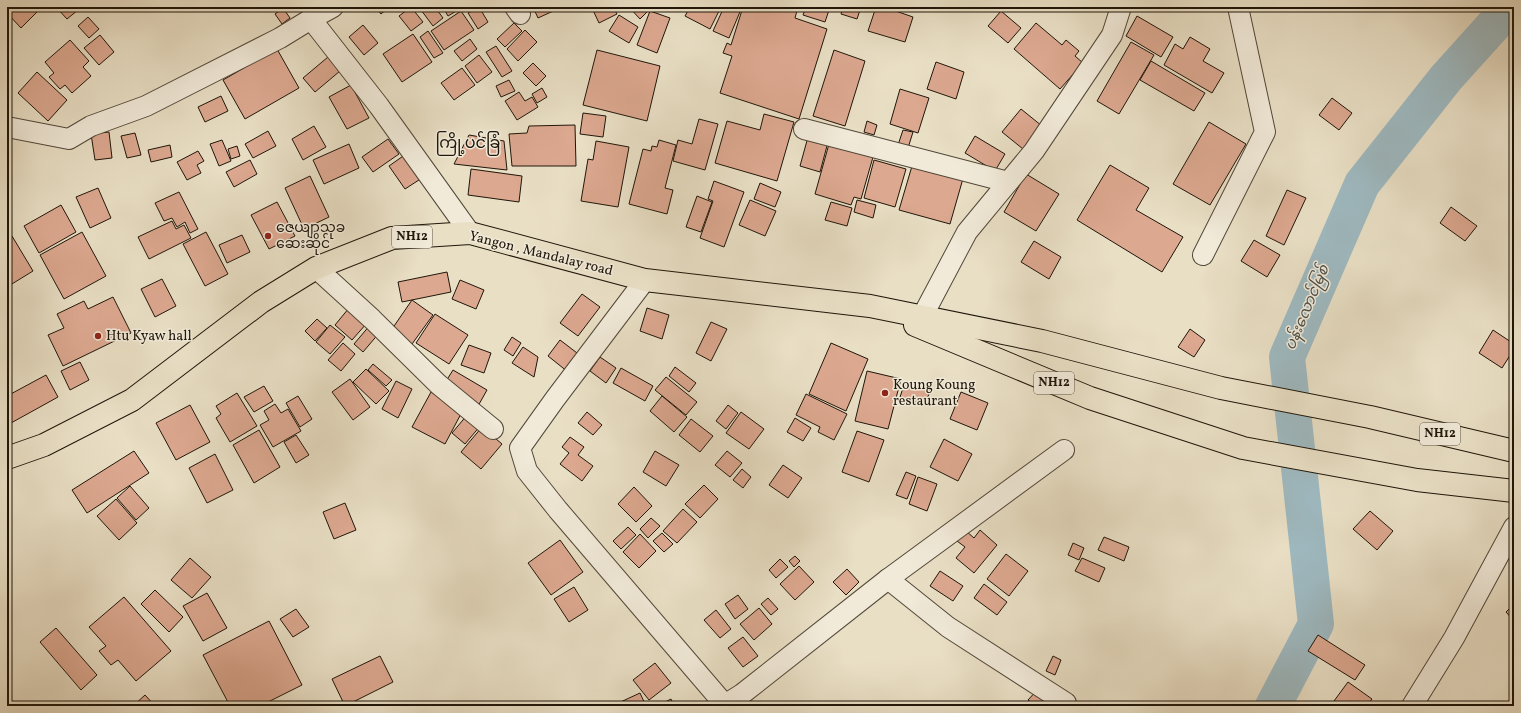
<svg xmlns="http://www.w3.org/2000/svg" width="1521" height="713" viewBox="0 0 1521 713" font-family="Vollkorn,'Noto Sans Myanmar',serif">
	<rect width="100%" height="100%" fill="#e9dfc5"/>
	<filter id="stains"><feTurbulence type="fractalNoise" baseFrequency=".005" numOctaves="4"/><feColorMatrix values="0 0 0 0 .2 0 0 0 0 .09 0 0 0 0 .02 0 0 0 .5 -.17"/></filter>
	<radialGradient id="worn" r=".72"><stop offset=".6" stop-color="#630" stop-opacity="0"/><stop offset="1" stop-color="#630" stop-opacity=".3"/></radialGradient>
	<g fill="none" stroke-linecap="round" stroke-linejoin="round">
		<polyline stroke="#9eb9c0" stroke-width="36" points="1273,706 1316,624 1287,357 1362,184 1446,78 1510,7"/>
	</g>
	<g fill="#dca890" stroke="#1f160a">
		<polygon points="7,7 42,7 21,28 7,13"/>
		<polygon points="56,7 75,7 78,10 67,19"/>
		<polygon points="375,7 389,7 381,14"/>
		<polygon points="411,7 423,22 411,31 399,16"/>
		<polygon points="426,7 435,7 443,18 433,26 421,10"/>
		<polygon points="443,7 463,7 448,16"/>
		<polygon points="479,7 488,22 478,29 468,13"/>
		<polygon points="533,7 562,7 538,18"/>
		<polygon points="594,7 613,7 617,14 599,23 592,8"/>
		<polygon points="629,7 652,7 640,19"/>
		<polygon points="690,7 721,7 710,29 685,16"/>
		<polygon points="724,7 742,7 729,38 713,31"/>
		<polygon points="743,7 798,7 795,18 827,29 799,119 720,93 732,56 723,53 727,43 731,45"/>
		<polygon points="806,7 830,7 825,22 803,15"/>
		<polygon points="843,7 861,7 857,19 841,14"/>
		<polygon points="876,7 884,7 913,17 905,42 868,31"/>
		<polygon points="283,8 290,18 282,24 275,14"/>
		<polygon points="461,11 474,30 444,50 431,31"/>
		<polygon points="650,11 670,18 657,53 637,45"/>
		<polygon points="1001,11 1021,28 1008,43 988,26"/>
		<polygon points="619,15 638,27 629,43 609,31"/>
		<polygon points="1137,16 1173,37 1161,57 1126,36"/>
		<polygon points="88,17 99,29 89,38 78,26"/>
		<polygon points="514,23 522,31 505,47 497,39"/>
		<polygon points="1036,23 1062,45 1066,40 1079,51 1075,56 1083,63 1060,89 1014,49"/>
		<polygon points="363,25 378,43 364,55 349,37"/>
		<polygon points="525,30 537,42 518,61 507,49"/>
		<polygon points="428,31 443,53 434,58 420,37"/>
		<polygon points="413,34 432,62 402,82 383,54"/>
		<polygon points="100,35 114,52 99,65 84,48"/>
		<polygon points="1190,37 1210,49 1203,61 1224,73 1212,93 1164,65 1175,44 1183,49"/>
		<polygon points="470,39 477,49 462,61 454,51"/>
		<polygon points="70,40 89,61 83,67 91,76 72,93 65,85 60,89 49,77 54,73 45,62"/>
		<polygon points="1131,42 1154,55 1119,114 1097,101"/>
		<polygon points="496,46 512,71 502,77 486,52"/>
		<polygon points="277,49 299,88 245,119 223,80"/>
		<polygon points="597,50 660,66 647,121 583,105"/>
		<polygon points="834,50 865,61 845,126 813,116"/>
		<polygon points="479,55 492,72 477,83 465,66"/>
		<polygon points="328,57 340,71 315,92 303,78"/>
		<polygon points="1151,61 1205,93 1194,111 1140,80"/>
		<polygon points="936,62 964,72 956,99 927,89"/>
		<polygon points="533,63 546,76 536,86 523,73"/>
		<polygon points="462,68 475,85 454,100 441,83"/>
		<polygon points="37,72 67,100 48,121 18,93"/>
		<polygon points="509,80 515,91 501,97 496,86"/>
		<polygon points="351,85 369,118 347,129 329,97"/>
		<polygon points="542,88 547,97 537,103 532,94"/>
		<polygon points="900,89 929,98 918,133 890,124"/>
		<polygon points="519,92 525,101 532,97 538,107 517,120 505,101"/>
		<polygon points="221,96 228,111 205,122 198,107"/>
		<polygon points="1332,98 1352,113 1339,130 1319,115"/>
		<polygon points="1021,109 1042,126 1023,149 1002,132"/>
		<polygon points="583,113 606,116 603,137 580,134"/>
		<polygon points="764,114 794,122 777,181 715,163 727,121 760,130"/>
		<polygon points="699,119 718,124 705,170 673,161 678,140 692,144"/>
		<polygon points="867,121 877,125 874,135 864,132"/>
		<polygon points="1209,122 1246,144 1210,205 1173,184"/>
		<polygon points="575,125 576,166 512,166 509,134 527,133 529,126"/>
		<polygon points="314,126 326,147 303,160 292,139"/>
		<polygon points="903,130 913,132 908,148 898,145"/>
		<polygon points="268,131 276,146 253,158 245,144"/>
		<polygon points="109,132 112,158 95,160 91,134"/>
		<polygon points="135,133 141,155 127,158 121,136"/>
		<polygon points="469,135 504,141 507,170 454,164"/>
		<polygon points="975,136 1005,154 995,171 965,153"/>
		<polygon points="808,137 828,142 820,172 800,166"/>
		<polygon points="388,139 399,154 373,172 362,157"/>
		<polygon points="222,140 231,161 219,166 210,144"/>
		<polygon points="659,140 676,145 665,188 673,190 667,214 629,204 643,149 651,151 652,146 657,147"/>
		<polygon points="596,141 629,147 618,207 581,201 588,159 593,160"/>
		<polygon points="349,144 359,168 324,184 313,160"/>
		<polygon points="829,144 873,157 861,199 854,197 851,205 815,194"/>
		<polygon points="170,145 172,157 151,162 148,150"/>
		<polygon points="237,146 240,156 231,159 228,149"/>
		<polygon points="198,151 204,161 197,165 201,173 187,180 177,162"/>
		<polygon points="406,154 422,178 405,189 389,166"/>
		<polygon points="250,160 257,174 234,187 226,172"/>
		<polygon points="874,160 906,169 895,207 864,198"/>
		<polygon points="1110,165 1149,188 1136,210 1183,237 1162,272 1077,220"/>
		<polygon points="912,166 964,175 950,224 899,210"/>
		<polygon points="471,169 522,176 519,202 468,195"/>
		<polygon points="1026,174 1059,194 1036,231 1004,212"/>
		<polygon points="310,176 329,217 304,229 285,188"/>
		<polygon points="714,181 744,192 724,247 700,238 713,201 708,199"/>
		<polygon points="760,183 781,192 775,207 754,199"/>
		<polygon points="98,188 111,218 90,228 76,197"/>
		<polygon points="1287,190 1306,198 1284,245 1266,236"/>
		<polygon points="179,192 198,229 190,233 185,222 177,227 172,218 164,221 155,203"/>
		<polygon points="697,196 712,202 701,232 686,227"/>
		<polygon points="750,200 776,211 765,236 739,225"/>
		<polygon points="857,200 876,205 873,218 854,212"/>
		<polygon points="277,202 295,236 269,249 251,215"/>
		<polygon points="831,202 852,208 847,226 825,220"/>
		<polygon points="61,205 76,232 39,253 24,226"/>
		<polygon points="1451,207 1477,226 1465,241 1440,223"/>
		<polygon points="172,221 176,229 184,225 191,238 149,259 138,237"/>
		<polygon points="82,232 106,276 64,299 40,255"/>
		<polygon points="206,232 228,274 205,286 183,244"/>
		<polygon points="242,235 250,252 227,263 219,245"/>
		<polygon points="12,236 33,271 7,287 7,239"/>
		<polygon points="1254,240 1280,255 1267,277 1241,261"/>
		<polygon points="1034,241 1061,257 1049,279 1021,262"/>
		<polygon points="447,272 451,292 402,302 398,282"/>
		<polygon points="162,279 176,306 155,317 141,289"/>
		<polygon points="460,280 484,290 476,309 452,299"/>
		<polygon points="582,294 600,307 578,336 560,323"/>
		<polygon points="113,297 131,333 63,366 48,335 64,328 57,314 84,301 88,309"/>
		<polygon points="412,300 433,315 412,344 392,329"/>
		<polygon points="349,308 367,323 352,340 335,325"/>
		<polygon points="647,308 669,315 662,339 640,331"/>
		<polygon points="435,314 468,335 449,364 416,343"/>
		<polygon points="317,319 327,328 315,341 305,331"/>
		<polygon points="711,322 727,329 711,361 696,353"/>
		<polygon points="371,324 380,332 363,352 354,344"/>
		<polygon points="330,325 345,337 330,354 316,342"/>
		<polygon points="1190,329 1205,340 1194,357 1178,347"/>
		<polygon points="1493,330 1514,344 1514,349 1502,368 1479,353"/>
		<polygon points="512,337 521,343 513,356 504,350"/>
		<polygon points="560,340 581,356 568,372 548,356"/>
		<polygon points="343,343 355,354 341,371 328,360"/>
		<polygon points="831,343 868,359 846,411 809,394"/>
		<polygon points="469,345 491,353 484,373 461,365"/>
		<polygon points="523,347 538,357 534,377 512,363"/>
		<polygon points="600,357 616,368 606,383 590,371"/>
		<polygon points="80,362 89,380 70,390 61,371"/>
		<polygon points="373,364 392,380 386,386 368,370"/>
		<polygon points="675,367 696,383 689,392 669,376"/>
		<polygon points="621,368 653,386 645,401 613,383"/>
		<polygon points="366,369 389,391 376,404 353,382"/>
		<polygon points="453,370 487,390 478,406 443,386"/>
		<polygon points="867,371 901,379 888,429 855,421"/>
		<polygon points="46,375 58,397 11,423 7,415 7,396"/>
		<polygon points="666,377 697,402 686,415 655,390"/>
		<polygon points="350,379 370,407 353,420 332,392"/>
		<polygon points="396,381 412,389 398,418 382,409"/>
		<polygon points="905,382 930,391 925,405 900,397"/>
		<polygon points="264,386 273,401 254,412 244,397"/>
		<polygon points="431,392 463,410 445,444 412,427"/>
		<polygon points="961,392 988,403 977,430 950,419"/>
		<polygon points="237,393 257,426 230,442 216,418 221,414 216,406"/>
		<polygon points="806,394 847,414 834,440 818,432 820,427 796,415"/>
		<polygon points="298,396 312,419 300,427 286,403"/>
		<polygon points="662,396 687,417 674,432 650,411"/>
		<polygon points="275,404 281,413 288,409 301,431 273,447 260,425 269,420 264,411"/>
		<polygon points="190,405 210,442 176,460 156,423"/>
		<polygon points="728,405 738,413 726,429 716,421"/>
		<polygon points="587,412 602,425 593,435 578,423"/>
		<polygon points="741,412 764,429 749,449 726,433"/>
		<polygon points="468,414 481,425 465,444 452,433"/>
		<polygon points="795,418 811,428 803,441 787,432"/>
		<polygon points="691,419 713,436 700,452 679,435"/>
		<polygon points="482,427 502,444 481,469 461,452"/>
		<polygon points="259,430 280,467 254,483 233,445"/>
		<polygon points="857,431 884,440 869,482 842,472"/>
		<polygon points="296,435 309,455 296,463 284,442"/>
		<polygon points="570,437 584,447 578,455 593,466 582,481 560,464 569,453 562,447"/>
		<polygon points="944,439 972,454 958,481 930,467"/>
		<polygon points="134,451 149,473 87,513 72,490"/>
		<polygon points="655,451 679,465 666,486 643,472"/>
		<polygon points="727,451 742,463 730,477 715,465"/>
		<polygon points="215,454 233,490 207,503 189,468"/>
		<polygon points="783,465 802,478 788,498 769,485"/>
		<polygon points="742,469 751,477 743,488 733,480"/>
		<polygon points="906,472 916,476 907,499 896,495"/>
		<polygon points="918,477 937,484 927,511 909,504"/>
		<polygon points="704,485 718,499 700,518 685,504"/>
		<polygon points="130,486 149,508 136,520 117,498"/>
		<polygon points="634,487 652,506 636,522 618,504"/>
		<polygon points="116,499 137,523 119,540 97,516"/>
		<polygon points="345,503 356,530 334,539 323,512"/>
		<polygon points="683,509 697,522 677,543 663,531"/>
		<polygon points="1370,511 1393,531 1377,550 1353,529"/>
		<polygon points="651,518 660,526 648,538 640,529"/>
		<polygon points="628,527 636,535 621,549 613,541"/>
		<polygon points="980,530 997,545 974,573 956,558 965,547 957,541 966,531 974,538"/>
		<polygon points="662,533 673,544 664,552 653,541"/>
		<polygon points="640,534 656,551 639,568 623,552"/>
		<polygon points="1104,537 1129,547 1124,561 1098,550"/>
		<polygon points="560,540 583,572 551,595 528,563"/>
		<polygon points="1073,543 1084,548 1079,560 1068,555"/>
		<polygon points="1006,554 1028,571 1009,596 987,579"/>
		<polygon points="795,556 800,561 794,567 789,561"/>
		<polygon points="190,558 211,577 192,598 171,580"/>
		<polygon points="1082,558 1105,568 1099,582 1075,571"/>
		<polygon points="780,559 788,567 776,578 769,570"/>
		<polygon points="799,566 814,582 795,600 780,584"/>
		<polygon points="847,569 859,582 846,595 833,582"/>
		<polygon points="940,571 963,586 953,601 930,586"/>
		<polygon points="984,584 1007,602 997,615 974,598"/>
		<polygon points="574,587 588,610 569,622 554,599"/>
		<polygon points="155,590 183,617 169,632 141,604"/>
		<polygon points="207,593 227,628 203,641 183,606"/>
		<polygon points="738,595 748,609 735,619 725,604"/>
		<polygon points="124,597 171,651 136,681 118,660 111,665 99,651 106,646 89,627"/>
		<polygon points="768,598 778,609 771,615 761,604"/>
		<polygon points="1514,604 1514,621 1506,612"/>
		<polygon points="759,608 772,624 754,640 740,624"/>
		<polygon points="296,609 309,627 293,637 280,619"/>
		<polygon points="716,610 731,629 720,638 704,620"/>
		<polygon points="269,621 302,685 260,706 230,706 203,655"/>
		<polygon points="56,628 97,675 81,690 40,642"/>
		<polygon points="1318,635 1365,665 1355,680 1308,651"/>
		<polygon points="743,637 758,656 743,667 728,648"/>
		<polygon points="380,656 393,682 345,706 332,679"/>
		<polygon points="1053,656 1061,660 1055,675 1046,671"/>
		<polygon points="655,663 671,683 649,700 633,680"/>
		<polygon points="1348,682 1372,699 1367,706 1341,706 1334,701"/>
		<polygon points="1038,689 1054,702 1051,706 1036,706 1028,700"/>
		<polygon points="640,693 646,706 615,706 614,705"/>
		<polygon points="145,695 155,706 133,706"/>
		<polygon points="671,699 674,706 660,706 659,705"/>
	</g>
	<g fill="none" stroke-linecap="round" stroke-linejoin="round">
		<g stroke="#524839" stroke-width="22">
			<g id="minor">
				<polyline points="515,7 520,14"/>
				<polyline points="311,19 333,7"/>
				<polyline points="7,127 69,139 91,126 146,106 280,38 311,19 379,106 470,233"/>
				<polyline points="804,129 1008,182"/>
				<polyline points="1203,255 1265,132 1238,7"/>
				<polyline points="316,268 372,319 438,384 493,429"/>
				<polyline points="645,280 555,399 520,448 527,471 558,510 725,705"/>
				<polyline points="922,317 967,232 1034,151 1112,35 1121,7"/>
				<polyline points="888,579 948,627 1066,703"/>
				<polyline points="723,706 742,694 888,579 1064,450"/>
				<polyline points="1412,706 1454,638 1514,527"/>
			</g>
		</g>
		<g stroke="#1f160a" stroke-width="24">
			<g id="trunk">
				<polyline points="915,325 1090,398 1243,448 1417,480 1514,491"/>
				<polyline points="7,458 44,445 132,400 261,302 316,268 392,238 470,233 645,280 870,306 1042,341 1221,388 1370,417 1514,451"/>
			</g>
		</g>
		<use href="#minor" stroke="#f1ead9" stroke-width="20"/>
		<use href="#trunk" stroke="#e9dfc5" stroke-width="22"/>
	</g>
	<g fill="#8f2418" stroke="#f1ead9" stroke-width="1.5">
		<circle cx="268" cy="236" r="4"/>
		<circle cx="98" cy="336" r="4"/>
		<circle cx="885" cy="393" r="4"/>
	</g>
	<g text-anchor="middle" dominant-baseline="central" stroke-width="3" stroke-linejoin="round" paint-order="stroke">
		<g fill="#f1ead9" stroke="#5e5648" stroke-width="1">
			<rect x="392" y="226" width="40" height="22" rx="3"/>
			<rect x="1034" y="372" width="40" height="22" rx="3"/>
			<rect x="1420" y="423" width="40" height="22" rx="3"/>
		</g>
		<g font-size="13" font-weight="bold" fill="#1f160a">
			<text x="412" y="237">NH12</text>
			<text x="1054" y="383">NH12</text>
			<text x="1440" y="434">NH12</text>
		</g>
		<g font-size="14" fill="#1f160a" stroke="#f1ead9" text-anchor="start">
			<text x="276" y="228">ဇေယျာသုခ<tspan x="276" dy="16">ဆေးဆိုင်</tspan></text>
			<text x="106" y="336">Htu Kyaw hall</text>
			<text x="893" y="385">Koung Koung<tspan x="893" dy="16">restaurant</tspan></text>
		</g>
		<g font-size="14" fill="#1f160a" stroke="#f1ead9">
			<text transform="translate(541 254) rotate(14)">Yangon , Mandalay road</text>
		</g>
		<g font-size="15" font-style="italic" fill="#4b4f4a" stroke="#f1ead9">
			<text transform="translate(1308 308) rotate(-67)">ပန်းလောင်မြစ်</text>
		</g>
		<g font-size="16" fill="#1f160a" stroke="#f1ead9">
			<text x="468" y="144">ကြို့ပင်ခြံ</text>
		</g>
	</g>
	<rect width="1521" height="713" fill="none" stroke="#e9dfc5" stroke-width="24"/>
	<rect x="8" y="8" width="1505" height="697" fill="none" stroke="#1f160a" stroke-width="2"/>
	<rect x="12" y="12" width="1497" height="689" fill="none" stroke="#1f160a"/>
	<rect width="100%" height="100%" filter="url(#stains)"/>
	<rect width="100%" height="100%" fill="url(#worn)"/>
</svg>
